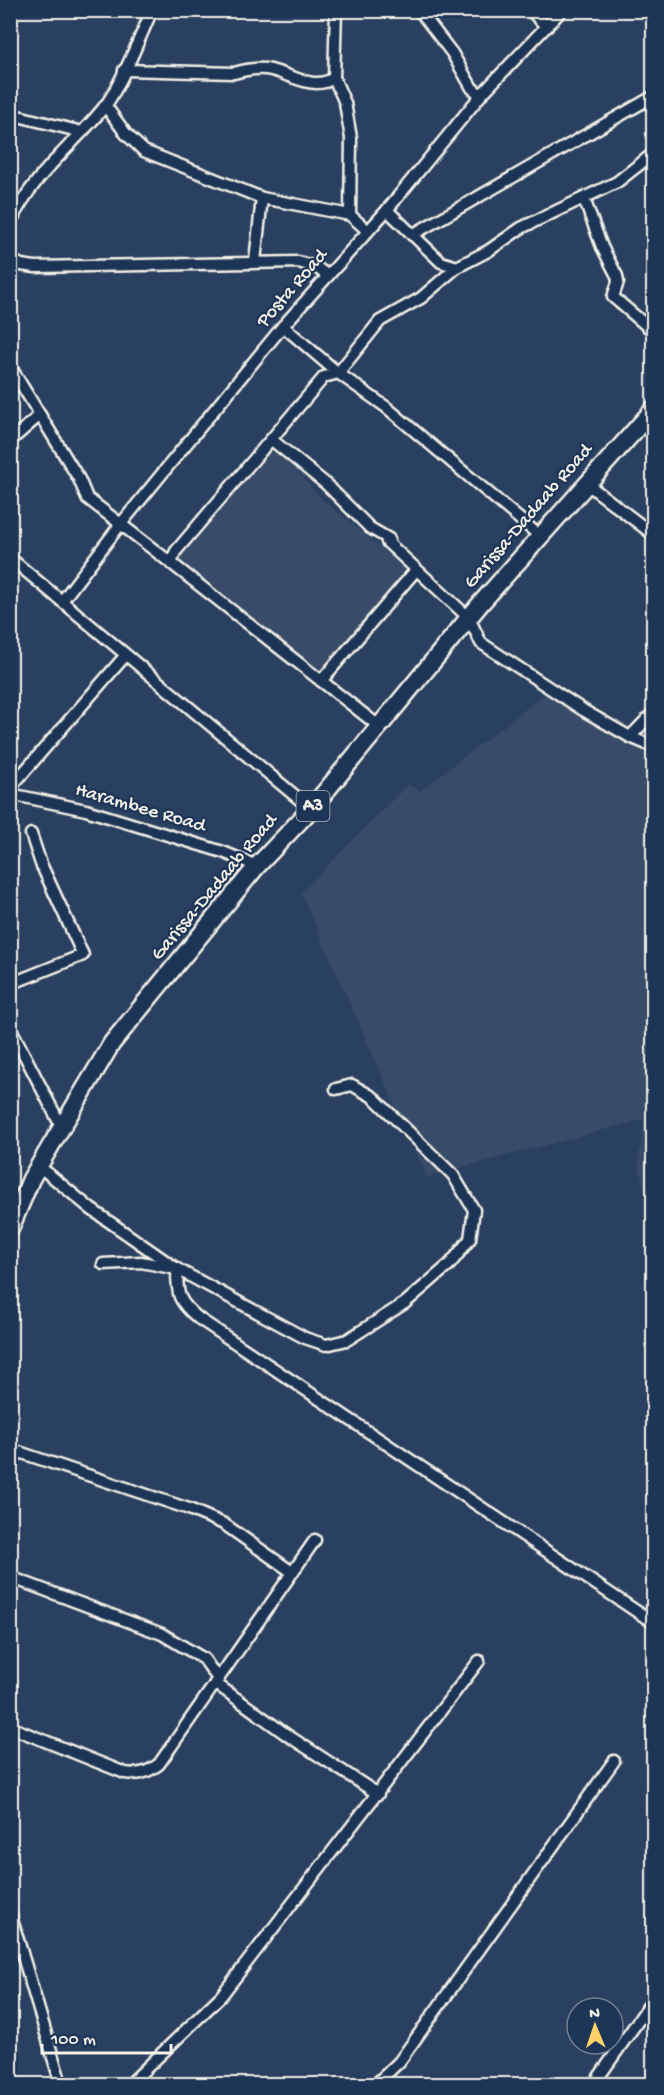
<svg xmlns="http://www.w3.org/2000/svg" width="664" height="2095" viewBox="0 0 664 2095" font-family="'Gochi Hand',sans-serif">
	<rect width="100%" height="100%" fill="#2a4060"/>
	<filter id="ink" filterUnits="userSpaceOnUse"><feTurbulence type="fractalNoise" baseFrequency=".0167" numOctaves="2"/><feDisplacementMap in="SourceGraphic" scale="12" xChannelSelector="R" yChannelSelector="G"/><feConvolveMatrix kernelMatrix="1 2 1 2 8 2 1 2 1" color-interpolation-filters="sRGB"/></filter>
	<g filter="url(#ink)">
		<g fill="#374c69">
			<polygon points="271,443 323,500 411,573 321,680 172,563"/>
			<polygon points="546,693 653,756 653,1225 638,1164 644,1119 427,1177 301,893 408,784 420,791"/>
		</g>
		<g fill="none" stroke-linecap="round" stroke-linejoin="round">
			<g stroke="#f4f1e8" stroke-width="15">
				<g id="minor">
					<polyline points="336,10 334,78 345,103 351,138 350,215"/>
					<polyline points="419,10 452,53 472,88 481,95"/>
					<polyline points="530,10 547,27"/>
					<path d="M124,70L234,73C245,70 259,67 271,70C292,75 314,91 334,78"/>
					<polyline points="105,105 126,134 144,151 262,198 350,215 368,231"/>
					<polyline points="10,114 82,132"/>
					<polyline points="584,199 602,247 617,276 618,282 613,297 654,332"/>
					<polyline points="387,210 441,262 457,267"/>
					<path d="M10,224C31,176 73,146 105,106C120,87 141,35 152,10"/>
					<polyline points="412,235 654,96"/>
					<polyline points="10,259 21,265 35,267 298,262 316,267 328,276"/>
					<polyline points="255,261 262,198"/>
					<polyline points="283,326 338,373 386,407 541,537"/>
					<polyline points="10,366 79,479 87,498 171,563"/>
					<polyline points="272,440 326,484 370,528 389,539 387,542 469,618 481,643 583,710 630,737 654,747"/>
					<polyline points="10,441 40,415"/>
					<polyline points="586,483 654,535"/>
					<polyline points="10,558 311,809"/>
					<polyline points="62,601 120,525 283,326 387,210 481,95 562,10"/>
					<polyline points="321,681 416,570"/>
					<polyline points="380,727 171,563 176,551 324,377 338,373 380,321 421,298 457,267 488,251 521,228 617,182 654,153"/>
					<polyline points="630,737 654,712"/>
					<polyline points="10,788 125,656"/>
					<polyline points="10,794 86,810 223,852 257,866"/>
					<polyline points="10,984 83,955 41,864 31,834"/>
					<polyline points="10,1027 61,1126"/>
					<polyline points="39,1166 91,1209 177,1269 305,1338 326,1345 347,1340 405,1303 450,1264 470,1239 474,1210 453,1175 373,1097 352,1085 336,1089"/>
					<path d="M103,1264L141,1262L177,1269C177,1295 178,1301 198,1318L654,1623"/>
					<polyline points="10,1449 189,1509 224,1524 292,1572"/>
					<polyline points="10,1577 162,1634 204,1659 218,1679"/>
					<polyline points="215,1683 287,1735 378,1794"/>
					<path d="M10,1727L125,1773C139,1775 147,1773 159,1764L315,1540"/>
					<polyline points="10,1913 61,2084"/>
					<polyline points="130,2084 221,1996 479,1661"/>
					<polyline points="376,2084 399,2062 614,1761"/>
					<polyline points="594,2084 654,1998"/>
				</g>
			</g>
			<g stroke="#f4f1e8" stroke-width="21">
				<polyline id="highway" points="10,1229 31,1179 112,1043 257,866 311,809 481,603 654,409"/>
			</g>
			<use href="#minor" stroke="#1d3557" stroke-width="10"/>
			<use href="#highway" stroke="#1d3557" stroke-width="16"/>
		</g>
	</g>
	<g text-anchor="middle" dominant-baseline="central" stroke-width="4.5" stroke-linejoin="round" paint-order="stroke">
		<rect fill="#1d3557" stroke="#b4b9bc" stroke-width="1.5" x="296.5" y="791" width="33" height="30" rx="4.5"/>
		<g font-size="18" font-weight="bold" fill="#f4f1e8">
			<text x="313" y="806">A3</text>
		</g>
		<g font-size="20" fill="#f4f1e8" stroke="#1d3557">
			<text transform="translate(293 289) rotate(-49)">Posta Road</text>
			<text transform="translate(529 517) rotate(-49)">Garissa-Dadaab Road</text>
			<text transform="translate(140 809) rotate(16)">Harambee Road</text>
			<text transform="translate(215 888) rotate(-50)">Garissa-Dadaab Road</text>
		</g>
	</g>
	<rect width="664" height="2095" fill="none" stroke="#1d3557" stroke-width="36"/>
	<rect x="18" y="18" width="628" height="2059" fill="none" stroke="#f4f1e8" stroke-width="2" filter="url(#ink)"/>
	<g transform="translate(595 2026) rotate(358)"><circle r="28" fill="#1d3557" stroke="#738091" stroke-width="1.5"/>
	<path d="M0-4.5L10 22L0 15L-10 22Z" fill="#ffd166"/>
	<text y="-9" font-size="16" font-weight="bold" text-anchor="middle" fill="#f4f1e8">N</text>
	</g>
	<path d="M42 2044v9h129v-9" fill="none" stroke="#f4f1e8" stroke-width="3"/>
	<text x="51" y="2044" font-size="18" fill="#f4f1e8" stroke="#1d3557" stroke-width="4.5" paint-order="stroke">100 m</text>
</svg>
